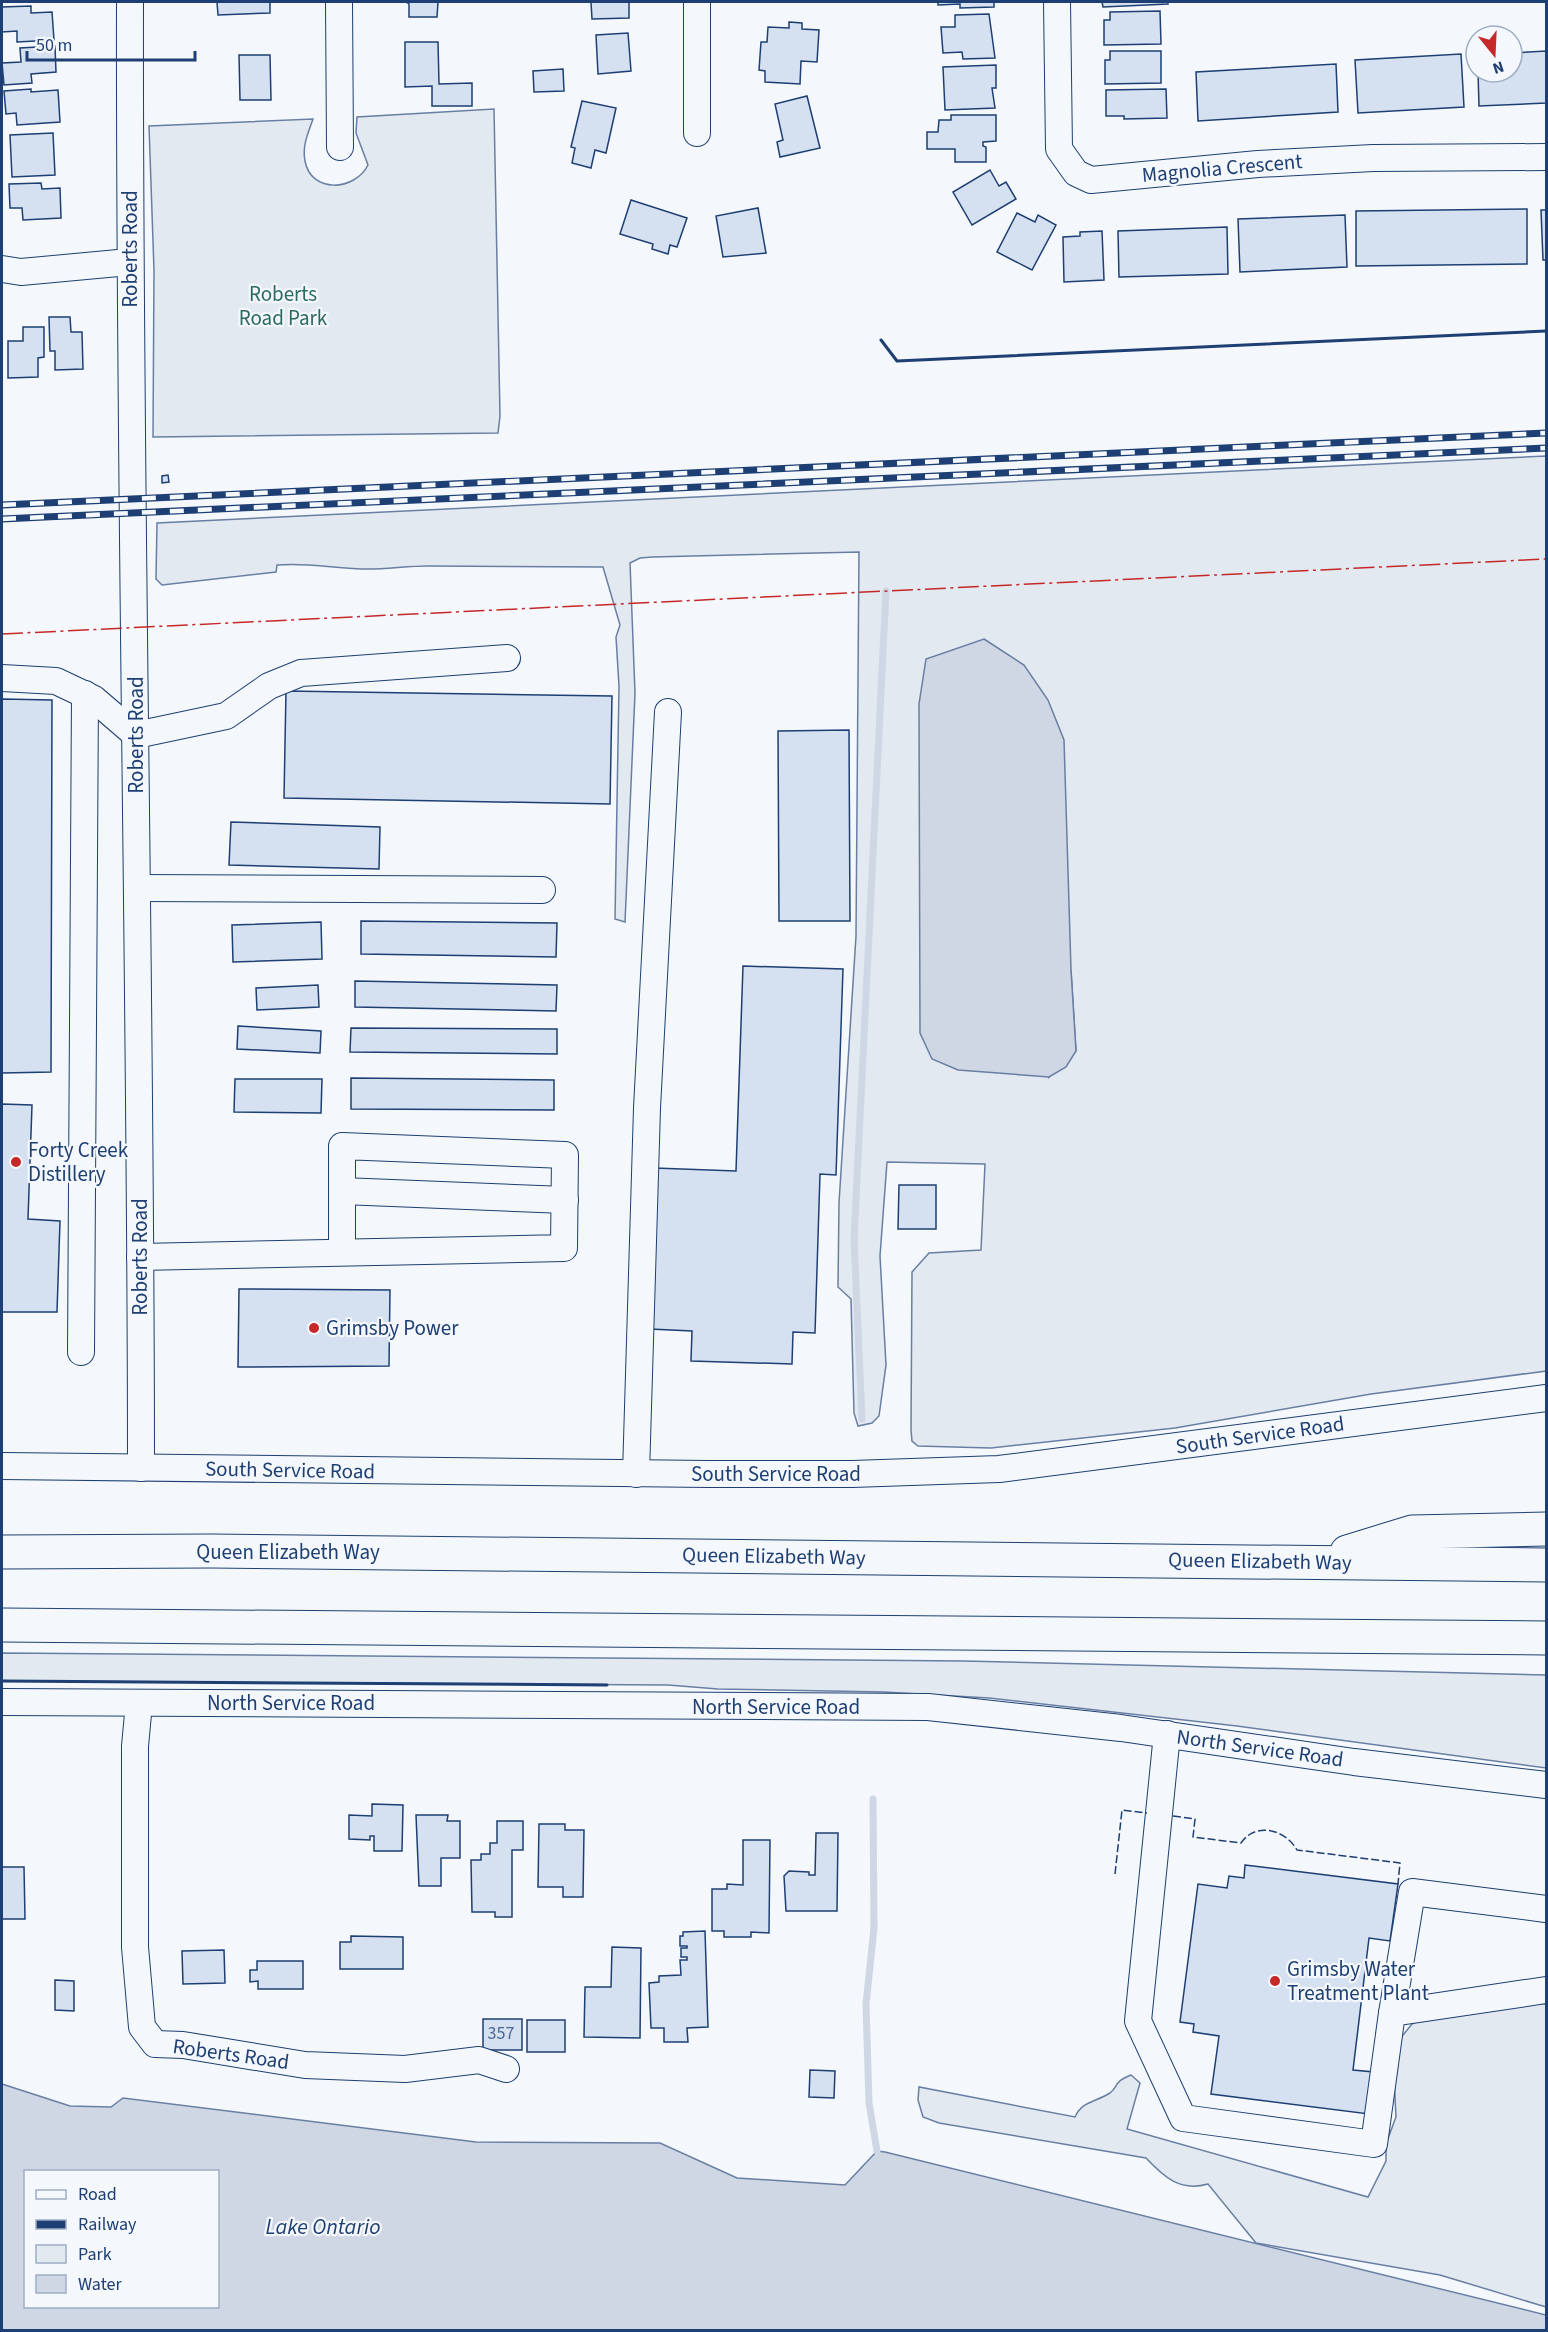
<svg xmlns="http://www.w3.org/2000/svg" width="1548" height="2332" viewBox="0 0 1548 2332" font-family="'Source Sans 3',sans-serif">
	<rect width="100%" height="100%" fill="#f4f7fb"/>
	<g fill="#e3e9f0" stroke="#687fa3" stroke-width="1.5" fill-rule="evenodd">
		<path d="M494,109L500,416L498,433L153,437L154,270L149,126L313,119C308,133 302,146 305,161C311,194 355,191 368,165L356,133L357,117Z"/>
		<path d="M1546,456V1371L1371,1394L1175,1428L991,1448L918,1446L912,1441L911,1430L912,1272L929,1253L981,1250L985,1164L887,1162L880,1256L886,1365L879,1416L872,1423L858,1426L854,1413L851,1299L838,1287L839,1203L856,936L859,552L652,557L640,558L630,563L635,693L625,922L615,919L619,686L616,637L620,625L603,567C544,567 486,566 428,566C408,566 388,569 368,569C338,569 307,562 277,565L276,572L162,585L156,579L157,523ZM1071,970L1076,1051L1049,1077Z"/>
		<polygon points="2,1653 963,1661 1546,1675 1546,1768 1237,1726 989,1698 884,1692 718,1689 668,1685 2,1681"/>
		<path d="M1527,2002L1546,2004V2307L1440,2275L1256,2243L1208,2184C1180,2192 1164,2177 1146,2158L939,2123L923,2117L918,2100L919,2087L1075,2117C1082,2101 1096,2102 1110,2093C1119,2086 1113,2082 1131,2075L1140,2083L1127,2129L1368,2197L1386,2161V2144L1396,2117L1393,2058L1399,2040L1412,2024L1428,2015Z"/>
	</g>
	<g fill="#cfd7e4" stroke="#687fa3" stroke-width="1.5" fill-rule="evenodd">
		<polygon points="984,639 1024,665 1048,700 1064,740 1071,970 1076,1051 1066,1067 1049,1077 958,1070 932,1059 920,1033 919,704 926,659"/>
		<path d="M2,2084L70,2106L111,2107L123,2098L476,2142L660,2143L737,2178L845,2185L877,2151L885,2152L1546,2315V2330H2ZM26,2172H218V2306H26Z"/>
	</g>
	<g fill="none" stroke-linecap="round" stroke-linejoin="round">
		<g stroke="#cfd7e4" stroke-width="7">
			<polyline points="862,1419 854,1239 886,591"/>
			<polyline points="873,1799 874,1928 866,2004 869,2103 877,2151"/>
		</g>
	</g>
	<g fill="#d5e0f0" stroke="#1d3f73" stroke-width="1.5">
		<polygon points="217,2 270,2 270,13 218,15"/>
		<polygon points="406,2 438,2 437,17 409,17 409,4"/>
		<polygon points="591,2 629,2 629,18 592,19"/>
		<polygon points="938,2 994,2 994,7 960,8 960,4 938,5"/>
		<polygon points="1102,2 1168,2 1168,4 1103,7"/>
		<polygon points="31,6 31,13 52,12 54,40 17,42 17,31 2,32 2,7"/>
		<polygon points="1160,11 1161,44 1104,45 1104,20 1110,20 1110,12"/>
		<polygon points="989,14 995,58 963,59 962,52 943,53 941,27 955,27 955,15"/>
		<polygon points="789,22 802,23 802,29 819,30 817,62 801,61 800,84 765,82 765,71 759,70 761,42 767,42 768,27 789,28"/>
		<polygon points="628,33 631,71 598,74 596,35"/>
		<polygon points="405,42 438,42 439,84 472,83 472,106 432,106 432,86 405,87"/>
		<polygon points="55,46 56,72 31,74 32,83 4,85 2,63 21,62 20,48"/>
		<polygon points="1110,51 1161,51 1161,83 1105,84 1105,60 1110,60"/>
		<polygon points="1546,51 1546,103 1479,106 1478,72 1512,72 1512,53"/>
		<polygon points="1461,54 1464,107 1358,113 1355,60"/>
		<polygon points="239,55 270,55 271,100 240,100"/>
		<polygon points="1336,64 1338,112 1198,121 1196,72"/>
		<polygon points="996,65 996,88 992,88 995,108 945,110 943,67"/>
		<polygon points="563,69 564,91 534,92 533,71"/>
		<polygon points="31,89 31,92 58,90 60,122 17,125 16,113 6,114 4,91"/>
		<polygon points="1166,89 1167,118 1124,119 1124,116 1106,116 1106,90"/>
		<polygon points="807,96 820,148 780,157 777,142 783,140 775,104"/>
		<polygon points="582,101 616,108 606,153 595,150 591,168 572,163 575,148 571,147"/>
		<polygon points="951,115 996,115 996,141 983,142 983,146 986,147 986,162 955,162 955,149 927,149 927,132 938,132 939,120 951,120"/>
		<polygon points="53,133 55,175 12,177 10,135"/>
		<polygon points="990,170 999,186 1006,182 1016,199 972,225 953,192"/>
		<polygon points="41,183 42,189 60,188 61,218 23,220 22,208 10,208 9,184"/>
		<polygon points="631,200 687,218 677,247 670,245 668,254 652,249 653,244 620,234"/>
		<polygon points="758,208 766,253 723,257 716,216"/>
		<polygon points="1527,209 1527,264 1356,266 1356,211"/>
		<polygon points="1541,210 1546,210 1546,260 1543,260"/>
		<polygon points="1017,213 1035,222 1038,215 1056,225 1032,270 997,252"/>
		<polygon points="1345,215 1347,267 1240,272 1238,219"/>
		<polygon points="1227,227 1228,274 1119,277 1118,231"/>
		<polygon points="1102,231 1104,280 1064,282 1063,237 1080,236 1080,232"/>
		<polygon points="49,317 70,317 71,332 82,332 83,369 55,370 55,351 50,351"/>
		<polygon points="23,327 44,327 44,357 38,358 38,377 8,378 8,341 23,341"/>
		<polygon points="168,475 169,482 162,483 162,476"/>
		<polygon points="286,691 612,696 610,804 284,798"/>
		<polygon points="2,699 52,700 51,1072 2,1073"/>
		<polygon points="849,730 850,921 779,921 778,731"/>
		<polygon points="231,822 380,827 379,869 229,865"/>
		<polygon points="361,921 557,923 556,957 361,954"/>
		<polygon points="321,922 322,959 233,962 232,925"/>
		<polygon points="743,966 843,969 836,1175 820,1174 815,1333 793,1332 792,1364 691,1361 692,1331 650,1329 655,1168 736,1171"/>
		<polygon points="355,981 557,985 556,1011 355,1007"/>
		<polygon points="318,985 319,1007 257,1010 256,988"/>
		<polygon points="238,1026 321,1031 320,1053 237,1049"/>
		<polygon points="351,1028 557,1029 557,1054 350,1052"/>
		<polygon points="351,1078 554,1080 554,1110 351,1109"/>
		<polygon points="235,1079 322,1079 321,1113 234,1112"/>
		<polygon points="2,1104 32,1105 28,1219 60,1221 57,1312 2,1312"/>
		<polygon points="899,1185 936,1185 936,1229 898,1229"/>
		<polygon points="239,1289 390,1290 389,1366 238,1367"/>
		<polygon points="372,1804 403,1805 402,1851 374,1851 374,1836 370,1836 370,1840 349,1839 349,1815 372,1816"/>
		<polygon points="416,1815 448,1815 447,1821 460,1821 460,1858 441,1858 441,1886 419,1886"/>
		<polygon points="497,1821 523,1821 523,1850 512,1850 512,1917 495,1917 495,1912 472,1912 471,1860 481,1860 481,1854 490,1854 490,1843 497,1843"/>
		<polygon points="539,1824 565,1824 565,1830 584,1830 583,1897 563,1897 563,1887 538,1887"/>
		<polygon points="816,1833 838,1833 837,1911 786,1911 784,1876 789,1871 809,1872 809,1875 815,1875"/>
		<polygon points="743,1840 770,1840 769,1933 751,1932 751,1937 724,1937 724,1931 712,1931 712,1889 727,1889 727,1884 743,1885"/>
		<polygon points="1245,1865 1398,1884 1390,1941 1369,1938 1353,2070 1374,2072 1369,2114 1211,2094 1219,2036 1193,2032 1194,2024 1180,2022 1198,1884 1227,1888 1229,1876 1244,1878"/>
		<polygon points="2,1867 24,1867 25,1919 2,1919"/>
		<polygon points="705,1931 708,2027 687,2028 688,2042 664,2042 664,2028 651,2028 649,1983 659,1982 659,1976 681,1975 680,1960 687,1960 687,1957 681,1957 681,1948 687,1948 687,1946 680,1946 680,1936 683,1936 683,1932"/>
		<polygon points="351,1936 403,1937 403,1969 340,1969 340,1942 351,1942"/>
		<polygon points="612,1947 641,1948 640,2038 584,2037 585,1987 611,1987"/>
		<polygon points="224,1950 225,1983 183,1984 182,1951"/>
		<polygon points="257,1961 303,1961 303,1989 258,1989 258,1981 250,1982 250,1970 257,1970"/>
		<polygon points="55,1980 74,1981 74,2011 55,2010"/>
		<rect x="483" y="2019" width="39" height="31"/>
		<rect x="527" y="2020" width="38" height="32"/>
		<polygon points="810,2070 835,2071 834,2098 809,2097"/>
	</g>
	<g fill="none" stroke-linecap="round" stroke-linejoin="round">
		<g stroke="#1d3f73" stroke-width="28">
			<g id="minor">
				<path d="M130,2C129,490 141,979 141,1468"/>
				<polyline points="339,2 340,147"/>
				<polyline points="697,2 697,133"/>
				<polyline points="1057,2 1059,149 1076,173 1091,180 1258,164 1373,158 1546,157"/>
				<polyline points="2,269 21,272 129,262"/>
				<polyline points="2,678 56,681 94,699 136,735 226,716 269,686 301,673 507,658"/>
				<polyline points="137,888 542,890"/>
				<polyline points="342,1191 565,1200"/>
				<polyline points="140,1257 564,1248 565,1155 342,1146 342,1252"/>
				<polyline points="81,1352 85,694"/>
				<polyline points="2,1466 709,1474 852,1474 999,1469 1546,1398"/>
				<polyline points="636,1474 647,1108 668,712"/>
				<polyline points="2,1702 928,1707 1121,1728 1354,1762 1546,1785"/>
				<polyline points="139,1703 135,1746 135,1947 142,2027 155,2044 183,2045 305,2065 405,2069 479,2060 506,2069"/>
				<polyline points="1167,1734 1138,2021 1183,2118 1374,2144 1392,2013 1546,1990"/>
				<polyline points="1392,2013 1412,1892 1546,1909"/>
			</g>
		</g>
		<g stroke="#1d3f73" stroke-width="35">
			<g id="highway">
				<polyline points="2,1552 211,1551 1546,1565"/>
				<polyline points="1347,1552 1412,1532 1546,1529"/>
				<polyline points="2,1625 1546,1638"/>
			</g>
		</g>
		<use href="#minor" stroke="#f4f7fb" stroke-width="26"/>
		<use href="#highway" stroke="#f4f7fb" stroke-width="33"/>
		<g stroke="#1d3f73" stroke-width="7">
			<g id="rail">
				<polyline points="2,505 1546,433"/>
				<polyline points="2,519 1546,448"/>
			</g>
		</g>
		<use href="#rail" stroke="#f4f7fb" stroke-width="4.5" stroke-dasharray="14" stroke-linecap="butt"/>
		<g stroke="#1d3f73" stroke-width="1.5" stroke-dasharray="8 3" stroke-linecap="butt">
			<path d="M1173,1816L1195,1819L1193,1837L1241,1843C1256,1821 1286,1830 1297,1850L1400,1863L1398,1884"/>
			<polyline points="1115,1874 1122,1810 1147,1813"/>
		</g>
		<g stroke="#1d3f73" stroke-width="3">
			<polyline points="881,340 897,361 1546,331"/>
			<polyline points="2,1681 607,1685"/>
		</g>
		<polyline stroke="#c62828" stroke-width="1.5" stroke-dasharray="21 4.5 3 4.5" stroke-linecap="butt" points="2,634 1546,559"/>
	</g>
	<g fill="#c62828" stroke="#f4f7fb" stroke-width="2">
		<circle cx="16" cy="1162" r="6"/>
		<circle cx="314" cy="1328" r="6"/>
		<circle cx="1275" cy="1981" r="6"/>
	</g>
	<g text-anchor="middle" dominant-baseline="central" stroke-width="4.5" stroke-linejoin="round" paint-order="stroke">
		<g font-size="18" fill="#4b6792">
			<text x="501" y="2033">357</text>
		</g>
		<g font-size="21" fill="#1d3f73" stroke="#f4f7fb">
			<text transform="translate(1222 168) rotate(-5)">Magnolia Crescent</text>
			<text transform="translate(130 249) rotate(-90)">Roberts Road</text>
			<text transform="translate(136 735) rotate(-90)">Roberts Road</text>
			<text transform="translate(140 1257) rotate(-90)">Roberts Road</text>
			<text transform="translate(1260 1435) rotate(-8)">South Service Road</text>
			<text transform="translate(290 1470) rotate(1)">South Service Road</text>
			<text x="776" y="1474">South Service Road</text>
			<text x="288" y="1552">Queen Elizabeth Way</text>
			<text transform="translate(774 1556) rotate(1)">Queen Elizabeth Way</text>
			<text transform="translate(1260 1561) rotate(1)">Queen Elizabeth Way</text>
			<text x="291" y="1703">North Service Road</text>
			<text x="776" y="1707">North Service Road</text>
			<text transform="translate(1260 1748) rotate(8)">North Service Road</text>
			<text transform="translate(231 2054) rotate(8)">Roberts Road</text>
		</g>
		<g font-size="21" fill="#2c6c60" stroke="#f4f7fb">
			<text x="283" y="294">Roberts<tspan x="283" dy="24">Road Park</tspan></text>
		</g>
		<g font-size="21" fill="#1d3f73" stroke="#f4f7fb" text-anchor="start">
			<text x="28" y="1150">Forty Creek<tspan x="28" dy="24">Distillery</tspan></text>
			<text x="326" y="1328">Grimsby Power</text>
			<text x="1287" y="1969">Grimsby Water<tspan x="1287" dy="24">Treatment Plant</tspan></text>
		</g>
		<g font-size="22" font-style="italic" fill="#1d3f73" stroke="#f4f7fb">
			<text x="323" y="2227">Lake Ontario</text>
		</g>
	</g>
	<rect width="1548" height="2332" fill="none" stroke="#1d3f73" stroke-width="6"/>
	<rect x="24" y="2170" width="195" height="138" fill="#f4f7fb" stroke="#9eadc5" stroke-width="1.5"/>
	<rect x="36" y="2190" width="30" height="9" fill="#f4f7fb" stroke="#9eadc5" stroke-width="1.5"/>
	<text x="78" y="2200" font-size="18" fill="#1d3f73">Road</text>
	<rect x="36" y="2220" width="30" height="9" fill="#1d3f73" stroke="#9eadc5" stroke-width="1.5"/>
	<text x="78" y="2230" font-size="18" fill="#1d3f73">Railway</text>
	<rect x="36" y="2245" width="30" height="18" fill="#e3e9f0" stroke="#9eadc5" stroke-width="1.5"/>
	<text x="78" y="2260" font-size="18" fill="#1d3f73">Park</text>
	<rect x="36" y="2275" width="30" height="18" fill="#cfd7e4" stroke="#9eadc5" stroke-width="1.5"/>
	<text x="78" y="2290" font-size="18" fill="#1d3f73">Water</text>
	<g transform="translate(1494 54) rotate(162)"><circle r="28" fill="#f4f7fb" stroke="#9eadc5" stroke-width="1.5"/>
	<path d="M0-4.5L10 22L0 15L-10 22Z" fill="#c62828"/>
	<text y="-9" font-size="16" font-weight="bold" text-anchor="middle" fill="#1d3f73">N</text>
	</g>
	<path d="M27 51v9h168v-9" fill="none" stroke="#1d3f73" stroke-width="3"/>
	<text x="36" y="51" font-size="18" fill="#1d3f73" stroke="#f4f7fb" stroke-width="4.5" paint-order="stroke">50 m</text>
</svg>
